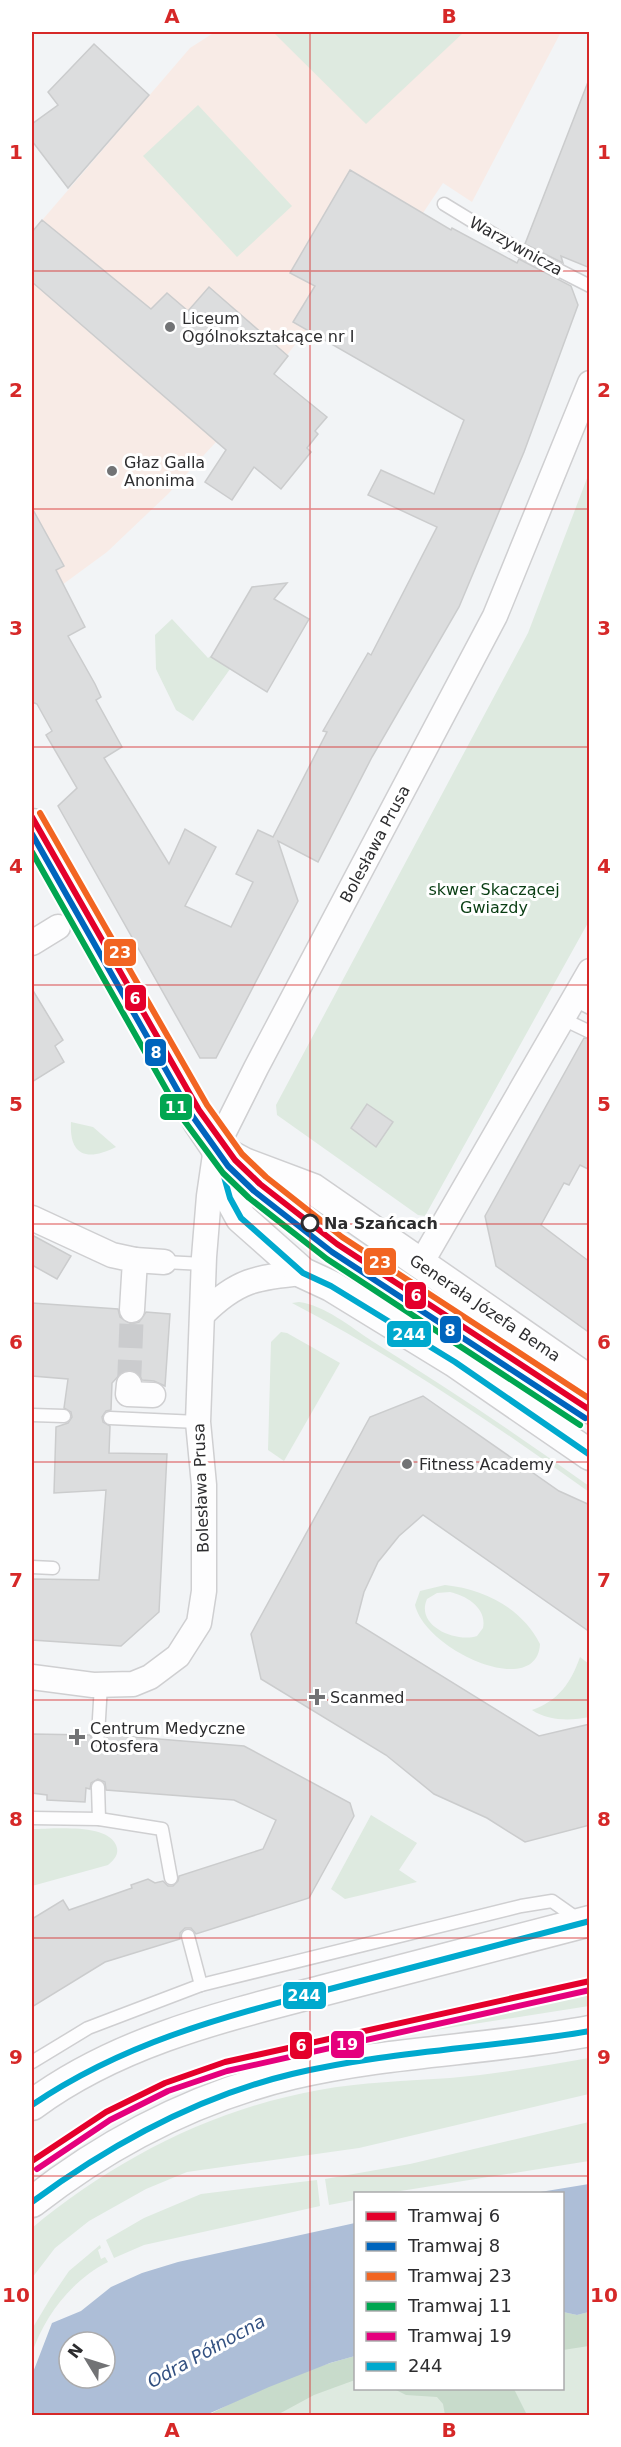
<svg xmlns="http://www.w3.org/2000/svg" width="621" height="2447" viewBox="0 0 621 2447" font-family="'DejaVu Sans',sans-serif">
	<rect width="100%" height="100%" fill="#f2f4f6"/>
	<polygon fill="#f8ebe6" points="215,32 561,32 472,202 443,183 423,213 322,310 218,444 216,442 168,494 107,552 32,607 32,232 190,48"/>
	<g fill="#deeae0" fill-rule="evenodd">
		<polygon points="273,32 464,32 366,124"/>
		<polygon points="198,105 292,206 237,257 143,156"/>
		<polygon points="589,473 589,921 425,1216 418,1215 277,1115 276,1105 528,633"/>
		<polygon points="172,619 208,658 212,655 230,669 193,721 176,710 156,669 155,635"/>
		<path d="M71,1122L93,1127L116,1147C88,1161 69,1157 71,1122Z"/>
		<path d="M299,1302C324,1305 351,1327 372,1341C446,1387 518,1435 589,1486V1492C493,1423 395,1357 292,1303Z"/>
		<polygon points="281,1332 287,1333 340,1363 284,1461 268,1450 271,1342"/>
		<path d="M445,1585C484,1589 522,1608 540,1644C537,1700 426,1651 415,1605L420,1591ZM450,1592C467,1596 487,1608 483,1628L477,1636C456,1643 415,1626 427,1599L437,1593Z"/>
		<path d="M580,1657L589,1664V1717C571,1721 548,1721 532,1710C558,1701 571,1683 580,1657Z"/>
		<polygon points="371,1815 417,1843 399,1870 417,1882 345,1899 331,1889"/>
		<path d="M32,1829C52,1829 107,1823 116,1845C120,1854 114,1860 108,1865L32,1886Z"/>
		<polygon points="589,1988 589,2006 327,2047 560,1994"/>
		<path d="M589,2058V2094L359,2148L187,2172L146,2189L89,2221L55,2248L32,2278V2228C114,2160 212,2109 319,2090C362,2082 406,2081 450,2078C497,2074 543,2066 589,2058Z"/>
		<polygon points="589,2122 589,2161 388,2193 356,2194 355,2200 329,2205 325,2179 410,2164"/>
		<polygon points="317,2180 320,2206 144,2245 114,2258 106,2240 144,2218 201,2194"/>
		<path d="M100,2245L101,2248L98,2250L101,2259L105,2257L108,2262C72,2280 45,2315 32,2353V2329L50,2299L69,2271Z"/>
		<polygon points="563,2312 577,2315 589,2312 589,2415 206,2416 355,2356 356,2388 562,2388"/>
	</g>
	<g fill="#c8dbcb">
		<polygon points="563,2312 577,2315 589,2312 589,2346 563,2350"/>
		<path d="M355,2356V2380L314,2395L277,2415L206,2416C253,2391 304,2369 355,2356Z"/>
		<polygon points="394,2389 514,2389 527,2415 445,2415 443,2404 437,2397 406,2395"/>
	</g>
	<g fill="#adbed7" fill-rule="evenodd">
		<polygon points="589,2184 589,2312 577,2315 563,2312 562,2194 534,2193"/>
		<path d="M355,2223V2356L330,2363L269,2387L206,2415H32V2375L52,2323L81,2311L111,2287L142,2273L178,2262ZM69,2342H105V2378H69Z"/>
	</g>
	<g fill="#dcddde" stroke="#cbcccd" stroke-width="1.5">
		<polygon points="94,44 149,95 68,188 32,141 32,124 58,105 48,92"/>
		<polygon points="588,82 590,82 590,268 561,256 563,263 525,244"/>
		<polygon points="350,170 451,230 452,228 517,263 519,259 571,286 578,305 524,452 459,607 372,757 318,862 278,841 298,901 216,1058 200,1058 58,806 77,788 46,735 52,731 37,704 32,702 32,508 64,566 56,570 85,627 68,636 95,684 101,697 96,700 122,747 104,758 169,864 185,829 216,847 185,906 231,927 253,882 236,874 258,830 273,837 327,732 323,731 368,653 371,655 437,527 368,495 381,470 434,494 464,420 293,322 315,286 290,273"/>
		<polygon points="42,220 151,309 167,293 188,311 209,287 288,356 274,374 327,417 315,431 318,434 307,448 311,452 281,489 254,467 232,500 205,482 226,450 32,282 32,232"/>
		<polygon points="287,583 274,599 309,619 267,692 211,657 252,587"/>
		<polygon points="32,989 63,1040 55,1046 64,1062 32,1082"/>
		<polygon points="584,1038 590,1039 590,1170 580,1165 569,1185 564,1183 541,1225 590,1262 590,1333 496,1266 485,1216"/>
		<polygon points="367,1104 393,1122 376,1147 351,1128"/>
		<polygon points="32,1235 71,1256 57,1279 32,1265"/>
		<polygon points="32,1303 118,1309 120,1317 131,1324 139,1322 146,1312 170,1314 165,1386 154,1381 142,1380 138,1373 131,1370 123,1371 112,1383 111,1410 106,1411 102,1417 103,1422 110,1426 109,1453 167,1454 159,1612 121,1646 32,1640 32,1579 99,1580 106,1490 54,1493 56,1427 68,1423 72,1417 71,1412 64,1408 68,1379 32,1376"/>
		<polygon points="423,1396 559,1491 590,1505 590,1632 423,1515 399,1536 378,1562 364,1592 356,1623 539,1736 590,1724 590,1825 525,1842 487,1818 434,1794 386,1755 261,1679 251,1634 370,1417"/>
		<polygon points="32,1734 90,1735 93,1742 98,1743 110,1735 244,1746 350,1803 354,1816 309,1898 196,1934 191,1928 185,1928 180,1933 180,1939 105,1962 32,2007 32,1919 63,1900 69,1910 132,1888 131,1885 148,1879 155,1883 163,1881 168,1886 173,1886 178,1881 179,1876 263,1849 276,1820 234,1800 106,1790 105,1782 98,1779 91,1783 90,1789 86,1788 85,1802 47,1800 47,1795 32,1793"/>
	</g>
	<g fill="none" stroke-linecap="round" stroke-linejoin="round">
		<polyline stroke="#cbccce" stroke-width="24" stroke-dasharray="24 12" stroke-linecap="butt" points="129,1384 132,1310"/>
		<g stroke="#cfcfd1" stroke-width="15">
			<g id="service">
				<polyline points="444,204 521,251 590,286"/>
				<polyline points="574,1000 590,1008"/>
				<polyline points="563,1019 588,1031"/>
				<path d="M238,1170C299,1236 382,1281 457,1328C502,1356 546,1387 590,1418"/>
				<polyline points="164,1262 204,1264"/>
				<polyline points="32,1415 64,1416"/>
				<polyline points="110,1418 198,1422"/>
				<polyline points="32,1567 53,1568"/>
				<polyline points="98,1735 101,1685"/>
				<polyline points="98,1787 99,1819"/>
				<polyline points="32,1818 99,1819 162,1829 171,1878"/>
				<polyline points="188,1936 201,1985"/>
				<polyline points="32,2062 88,2028 201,1985 521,1906 552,1901 579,1920"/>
			</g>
		</g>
		<g stroke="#cfcfd1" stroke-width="27">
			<g id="minor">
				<polyline points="32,943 58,927"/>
				<polyline points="32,1218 112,1255 135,1260 132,1310"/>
				<polyline points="135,1260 164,1262"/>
				<polyline points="420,1265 590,971"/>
				<path d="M203,1314C237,1280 257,1277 303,1273"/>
				<polyline points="129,1384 128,1394 153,1395"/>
				<polyline points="32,1677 93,1685 133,1684 150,1677 178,1656 199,1623 204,1591 204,1485 198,1422 204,1257 209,1196 216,1148 256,1068 495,616 590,383"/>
			</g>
		</g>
		<g stroke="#cfcfd1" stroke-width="33">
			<g id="tertiary">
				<polyline points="32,824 199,1123 216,1148 230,1198 241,1218 303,1273 331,1286 455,1362 590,1455"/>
				<polyline points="216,1148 244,1163 313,1189 590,1381"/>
				<path d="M32,2105C117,2042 221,2017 321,1991C411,1967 500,1945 590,1921"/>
				<path d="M32,2202C109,2142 196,2097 292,2074C389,2051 491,2050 590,2031"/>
			</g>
		</g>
		<use href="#service" stroke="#fdfdfe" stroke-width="12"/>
		<use href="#minor" stroke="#fdfdfe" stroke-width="24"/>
		<use href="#tertiary" stroke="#fdfdfe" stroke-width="30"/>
		<g stroke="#fff" stroke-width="10">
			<g id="bus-1">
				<polyline points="32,824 199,1123 216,1148 230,1198 241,1218 303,1273 331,1286 455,1362 590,1455"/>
				<path d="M32,2105C125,2042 223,2017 330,1989C417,1966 503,1944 590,1921"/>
				<path d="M32,2202C111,2144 196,2097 292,2074C389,2051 491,2048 590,2031"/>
			</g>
		</g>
		<use href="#bus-1" stroke="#00a9ce" stroke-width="6"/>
		<g stroke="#fff" stroke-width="10">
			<g id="tram-1">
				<polyline points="32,817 199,1110 235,1160 260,1184 337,1244 590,1410"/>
				<polyline points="32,2161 106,2112 165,2083 225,2062 590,1981"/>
			</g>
		</g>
		<g stroke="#fff" stroke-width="10">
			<polyline id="tram-2" points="32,834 191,1114 228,1166 254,1191 332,1252 585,1418"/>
		</g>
		<g stroke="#fff" stroke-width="10">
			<polyline id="tram-3" points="40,813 207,1105 242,1154 266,1177 342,1237 590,1399"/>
		</g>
		<g stroke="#fff" stroke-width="10">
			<polyline id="tram-4" points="32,852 183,1119 223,1173 249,1198 327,1259 580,1425"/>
		</g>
		<g stroke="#fff" stroke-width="10">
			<polyline id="tram-5" points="37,2169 110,2120 168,2091 227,2071 590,1990"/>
		</g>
		<use href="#tram-1" stroke="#e4002b" stroke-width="6"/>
		<use href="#tram-2" stroke="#0065bd" stroke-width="6"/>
		<use href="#tram-3" stroke="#f26522" stroke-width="6"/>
		<use href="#tram-4" stroke="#00a651" stroke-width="6"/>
		<use href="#tram-5" stroke="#e5007d" stroke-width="6"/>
	</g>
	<path fill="none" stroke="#d62828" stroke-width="1.5" stroke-opacity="0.55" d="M310,32V2416M32,271H590M32,509H590M32,747H590M32,985H590M32,1224H590M32,1462H590M32,1700H590M32,1938H590M32,2176H590"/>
	<g fill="#727375" stroke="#fff" stroke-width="2">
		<circle cx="170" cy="327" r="6"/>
		<circle cx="112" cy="471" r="6"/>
		<circle cx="407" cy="1464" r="6"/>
		<path d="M314 1688h6v6h6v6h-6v6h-6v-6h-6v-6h6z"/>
		<path d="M74 1728h6v6h6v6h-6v6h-6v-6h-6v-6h6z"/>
	</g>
	<circle fill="#fff" stroke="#2d2d2f" stroke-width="3" cx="310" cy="1223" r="8"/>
	<g text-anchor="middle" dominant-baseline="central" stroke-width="6" stroke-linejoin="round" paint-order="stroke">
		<g font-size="16" fill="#2d2d2f" stroke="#fff">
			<text transform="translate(516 246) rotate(29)">Warzywnicza</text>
			<text transform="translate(375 844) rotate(-62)">Bolesława Prusa</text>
			<text transform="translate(485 1308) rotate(34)">Generała Józefa Bema</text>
			<text transform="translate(201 1488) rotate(-92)">Bolesława Prusa</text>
		</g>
		<g font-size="16" fill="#2d2d2f" stroke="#fff" text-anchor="start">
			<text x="182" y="318">Liceum<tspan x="182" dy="18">Ogólnokształcące nr I</tspan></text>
			<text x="124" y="462">Głaz Galla<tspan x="124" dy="18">Anonima</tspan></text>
			<text x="419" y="1464">Fitness Academy</text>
			<text x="330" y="1697">Scanmed</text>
			<text x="90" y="1728">Centrum Medyczne<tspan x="90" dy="18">Otosfera</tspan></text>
		</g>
		<g font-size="16" fill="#093d13" stroke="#fff">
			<text x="494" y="889">skwer Skaczącej<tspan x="494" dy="18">Gwiazdy</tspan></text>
		</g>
		<g font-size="16" font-weight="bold" fill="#2d2d2f" stroke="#fff" text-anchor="start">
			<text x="324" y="1223">Na Szańcach</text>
		</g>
		<g font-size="18" font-style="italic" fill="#325080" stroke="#fff">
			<text transform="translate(206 2351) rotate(-29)">Odra Północna</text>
		</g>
	</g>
	<g stroke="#fff" stroke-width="2">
		<rect x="103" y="938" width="34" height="29" rx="6" fill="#f26522"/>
		<rect x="124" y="984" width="23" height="28" rx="6" fill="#e4002b"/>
		<rect x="144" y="1038" width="23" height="29" rx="6" fill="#0065bd"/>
		<rect x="159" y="1093" width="34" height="28" rx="6" fill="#00a651"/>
		<rect x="363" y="1247" width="34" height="29" rx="6" fill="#f26522"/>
		<rect x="404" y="1281" width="23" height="29" rx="6" fill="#e4002b"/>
		<rect x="439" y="1315" width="23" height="29" rx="6" fill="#0065bd"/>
		<rect x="386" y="1320" width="46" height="28" rx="6" fill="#00a9ce"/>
		<rect x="282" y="1981" width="45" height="29" rx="6" fill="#00a9ce"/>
		<rect x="330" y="2030" width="35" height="29" rx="6" fill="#e5007d"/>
		<rect x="289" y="2031" width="24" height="29" rx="6" fill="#e4002b"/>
	</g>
	<g font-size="16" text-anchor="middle" font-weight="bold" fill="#fff">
		<text x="120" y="958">23</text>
		<text x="135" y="1004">6</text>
		<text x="156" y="1058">8</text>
		<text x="176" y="1113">11</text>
		<text x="380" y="1268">23</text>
		<text x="416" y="1301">6</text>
		<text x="450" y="1336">8</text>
		<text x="409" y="1340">244</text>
		<text x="304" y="2001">244</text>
		<text x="347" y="2050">19</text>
		<text x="301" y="2051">6</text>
	</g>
	<rect width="621" height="2447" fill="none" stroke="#ffffff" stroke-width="66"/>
	<rect x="354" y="2192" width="210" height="198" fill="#ffffff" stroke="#ababac" stroke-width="1.5"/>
	<rect x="366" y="2212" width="30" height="9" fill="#e4002b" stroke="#ababac" stroke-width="1.5"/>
	<text x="408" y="2222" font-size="18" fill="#2d2d2f">Tramwaj 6</text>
	<rect x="366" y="2242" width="30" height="9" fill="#0065bd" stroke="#ababac" stroke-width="1.5"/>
	<text x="408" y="2252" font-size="18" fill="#2d2d2f">Tramwaj 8</text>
	<rect x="366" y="2272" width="30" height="9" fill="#f26522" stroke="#ababac" stroke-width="1.5"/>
	<text x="408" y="2282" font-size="18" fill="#2d2d2f">Tramwaj 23</text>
	<rect x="366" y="2302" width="30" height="9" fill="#00a651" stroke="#ababac" stroke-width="1.5"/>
	<text x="408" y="2312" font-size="18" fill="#2d2d2f">Tramwaj 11</text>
	<rect x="366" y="2332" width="30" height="9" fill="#e5007d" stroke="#ababac" stroke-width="1.5"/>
	<text x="408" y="2342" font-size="18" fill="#2d2d2f">Tramwaj 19</text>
	<rect x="366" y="2362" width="30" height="9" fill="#00a9ce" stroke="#ababac" stroke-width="1.5"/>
	<text x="408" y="2372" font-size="18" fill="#2d2d2f">244</text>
	<g transform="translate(87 2360) rotate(308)"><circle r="28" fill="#ffffff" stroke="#ababac" stroke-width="1.5"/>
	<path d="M0-4.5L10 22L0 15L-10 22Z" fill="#727375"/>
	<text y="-9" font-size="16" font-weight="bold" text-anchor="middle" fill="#2d2d2f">N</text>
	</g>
	<rect x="33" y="33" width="555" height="2381" fill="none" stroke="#d62828" stroke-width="2"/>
	<g font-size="20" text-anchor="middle" font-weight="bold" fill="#d62828">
		<text x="172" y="23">A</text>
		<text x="449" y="23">B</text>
		<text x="16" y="159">1</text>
		<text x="604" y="159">1</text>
		<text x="16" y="397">2</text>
		<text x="604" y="397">2</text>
		<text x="16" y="635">3</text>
		<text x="604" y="635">3</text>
		<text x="16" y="873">4</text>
		<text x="604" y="873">4</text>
		<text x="16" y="1111">5</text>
		<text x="604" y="1111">5</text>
		<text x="16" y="1349">6</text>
		<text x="604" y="1349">6</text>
		<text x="16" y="1587">7</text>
		<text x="604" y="1587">7</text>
		<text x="16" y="1826">8</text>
		<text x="604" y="1826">8</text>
		<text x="16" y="2064">9</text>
		<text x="604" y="2064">9</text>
		<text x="16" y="2302">10</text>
		<text x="604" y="2302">10</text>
		<text x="172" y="2437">A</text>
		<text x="449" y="2437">B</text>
	</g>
</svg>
